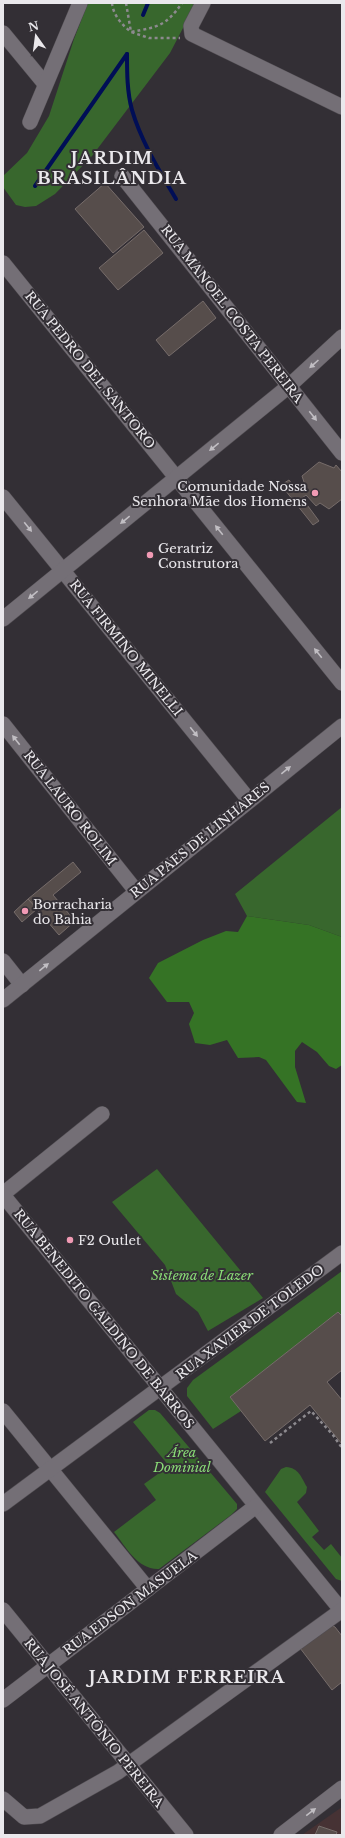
<svg xmlns="http://www.w3.org/2000/svg" width="345" height="1838" viewBox="0 0 345 1838" font-family="'Libre Baskerville',serif">
	<rect width="100%" height="100%" fill="#332f35"/>
	<polygon fill="#463234" points="342,1807 342,1835 302,1835"/>
	<g fill="#38672d">
		<polygon points="88,3 196,3 170,53 92,156 55,194 36,206 25,207 16,205 3,187 3,176 27,153 49,116 74,39"/>
		<polygon points="342,807 342,937 309,925 247,916 235,894"/>
		<polygon points="157,1169 263,1298 208,1331 198,1312 176,1294 165,1265 112,1202"/>
		<polygon points="342,1271 342,1316 338,1312 231,1397 241,1411 213,1429 187,1396 187,1388 193,1380"/>
		<path d="M149,1410H155L160,1413L237,1504V1509L231,1515L159,1569C138,1570 126,1547 114,1532L156,1500L144,1484L169,1466L133,1422Z"/>
		<path d="M286,1467C299,1468 301,1477 307,1487L306,1493L297,1502L319,1531L312,1537L324,1550L331,1544L342,1558V1581L336,1579L265,1492L281,1469Z"/>
	</g>
	<polygon fill="#357325" points="247,916 309,925 342,937 342,1065 336,1069 329,1066 317,1052 302,1042 295,1051 295,1067 306,1103 297,1102 266,1060 259,1057 238,1058 227,1040 210,1045 195,1043 189,1024 194,1013 189,1002 167,1002 149,978 158,963 203,940 226,931 238,932"/>
	<g fill="none" stroke-linecap="round" stroke-linejoin="round">
		<g stroke="#000e56" stroke-width="4">
			<polyline points="143,15 148,3"/>
			<path d="M127,54C127,72 127,92 132,110C141,141 159,170 176,199"/>
			<polyline points="35,186 127,54"/>
		</g>
	</g>
	<g fill="#564d4b" stroke="#766c6a">
		<polygon points="105,183 144,227 113,253 75,209"/>
		<polygon points="144,230 163,253 118,290 99,268"/>
		<polygon points="203,301 216,318 169,356 156,340"/>
		<polygon points="319,462 334,468 336,465 342,472 342,499 329,509 320,503 316,506 306,495 302,498 319,521 313,525 281,485 289,480 297,491 305,485 302,476"/>
		<polygon points="73,862 81,872 53,895 75,921 59,935 28,899"/>
		<polygon points="28,899 37,909 22,922 14,912"/>
		<polygon points="338,1312 342,1316 342,1370 327,1382 342,1400 342,1444 310,1405 265,1441 230,1397"/>
		<polygon points="331,1625 335,1627 342,1636 342,1682 332,1690 300,1648"/>
		<polygon points="319,1826 337,1832 336,1835 315,1835"/>
	</g>
	<g fill="none" stroke-linecap="round" stroke-linejoin="round">
		<g stroke="#514d52" stroke-width="16">
			<g id="minor">
				<polyline points="203,3 191,26 192,34 342,107"/>
				<polyline points="3,33 45,84"/>
				<polyline points="30,122 80,3"/>
				<polyline points="122,176 342,453"/>
				<polyline points="3,263 342,683"/>
				<polyline points="3,497 249,800"/>
				<polyline points="3,619 289,386 342,337"/>
				<polyline points="3,724 136,891"/>
				<polyline points="3,961 22,985"/>
				<polyline points="3,1000 342,726"/>
				<polyline points="3,1194 102,1114"/>
				<polyline points="3,1195 342,1611"/>
				<polyline points="3,1411 148,1589"/>
				<polyline points="3,1504 342,1253"/>
				<polyline points="3,1610 186,1835"/>
				<polyline points="3,1700 256,1506"/>
				<polyline points="3,1799 24,1817 40,1816 118,1772 342,1610"/>
				<polyline points="281,1835 342,1788"/>
			</g>
		</g>
		<g stroke="#8d8a8f" stroke-width="2.5" stroke-dasharray="3 3" stroke-linecap="butt">
			<path d="M112,3C113,15 122,25 131,32C158,27 166,26 182,3"/>
			<polyline points="126,3 131,32 149,38 180,38"/>
			<polyline points="270,1443 311,1411 333,1435 342,1448"/>
		</g>
		<use href="#minor" stroke="#746f76" stroke-width="15"/>
	</g>
	<defs><path id="oneway-solid" d="M-6-.8H1V-3.2L6.5 0L1 3.2V.8H-6Z"/></defs>
	<g fill="#c1bec3">
		<use href="#oneway-solid" transform="translate(314 364) rotate(138)"/>
		<use href="#oneway-solid" transform="translate(313 416) rotate(52)"/>
		<use href="#oneway-solid" transform="translate(214 447) rotate(141)"/>
		<use href="#oneway-solid" transform="translate(125 520) rotate(141)"/>
		<use href="#oneway-solid" transform="translate(28 527) rotate(51)"/>
		<use href="#oneway-solid" transform="translate(219 530) rotate(-129)"/>
		<use href="#oneway-solid" transform="translate(33 595) rotate(141)"/>
		<use href="#oneway-solid" transform="translate(318 653) rotate(-129)"/>
		<use href="#oneway-solid" transform="translate(194 732) rotate(51)"/>
		<use href="#oneway-solid" transform="translate(16 740) rotate(-128)"/>
		<use href="#oneway-solid" transform="translate(286 770) rotate(-39)"/>
		<use href="#oneway-solid" transform="translate(44 967) rotate(-39)"/>
		<use href="#oneway-solid" transform="translate(311 1812) rotate(-37)"/>
	</g>
	<g fill="#f19ab4" stroke="#332f35" stroke-width="1.5">
		<circle cx="315" cy="493" r="4"/>
		<circle cx="150" cy="555" r="4"/>
		<circle cx="25" cy="911" r="4"/>
		<circle cx="70" cy="1240" r="4"/>
	</g>
	<g text-anchor="middle" dominant-baseline="central" stroke-width="4" stroke-linejoin="round" paint-order="stroke">
		<g font-size="13" fill="#eae8ec" stroke="#332f35">
			<text transform="translate(232 314) rotate(52)">RUA MANOEL COSTA PEREIRA</text>
			<text transform="translate(90 370) rotate(51)">RUA PEDRO DEL SANTORO</text>
			<text transform="translate(126 648) rotate(51)">RUA FIRMINO MINELLI</text>
			<text transform="translate(70 808) rotate(52)">RUA LAURO ROLIM</text>
			<text transform="translate(200 840) rotate(-39)">RUA PAES DE LINHARES</text>
			<text transform="translate(104 1319) rotate(51)">RUA BENEDITO GALDINO DE BARROS</text>
			<text transform="translate(250 1322) rotate(-37)">RUA XAVIER DE TOLEDO</text>
			<text transform="translate(130 1603) rotate(-37)">RUA EDSON MASUELA</text>
			<text transform="translate(94 1723) rotate(51)">RUA JOSÉ ANTÔNIO PEREIRA</text>
		</g>
		<g font-size="13" fill="#eae8ec" stroke="#332f35" text-anchor="start">
			<text x="307" y="486" text-anchor="end">Comunidade Nossa<tspan x="307" dy="15">Senhora Mãe dos Homens</tspan></text>
			<text x="158" y="548">Geratriz<tspan x="158" dy="15">Construtora</tspan></text>
			<text x="33" y="904">Borracharia<tspan x="33" dy="15">do Bahia</tspan></text>
			<text x="78" y="1240">F2 Outlet</text>
		</g>
		<g font-size="13" font-style="italic" fill="#8add77" stroke="#332f35">
			<text x="202" y="1275">Sistema de Lazer</text>
			<text x="182" y="1452">Área<tspan x="182" dy="15">Dominial</tspan></text>
		</g>
		<g font-size="17" font-weight="bold" letter-spacing="1" fill="#eae8ec" stroke="#332f35">
			<text x="112" y="158">JARDIM<tspan x="112" dy="20">BRASILÂNDIA</tspan></text>
			<text x="187" y="1677">JARDIM FERREIRA</text>
		</g>
	</g>
	<rect width="345" height="1838" fill="none" stroke="#eae8ec" stroke-width="8"/>
	<g transform="translate(36 36) rotate(346)" stroke="#332f35" stroke-width="3" paint-order="stroke">
	<path d="M0-3L7 15L0 10L-7 15Z" fill="#eae8ec"/>
	<text y="-6" font-size="11" font-weight="bold" text-anchor="middle" fill="#eae8ec">N</text>
	</g>
</svg>
